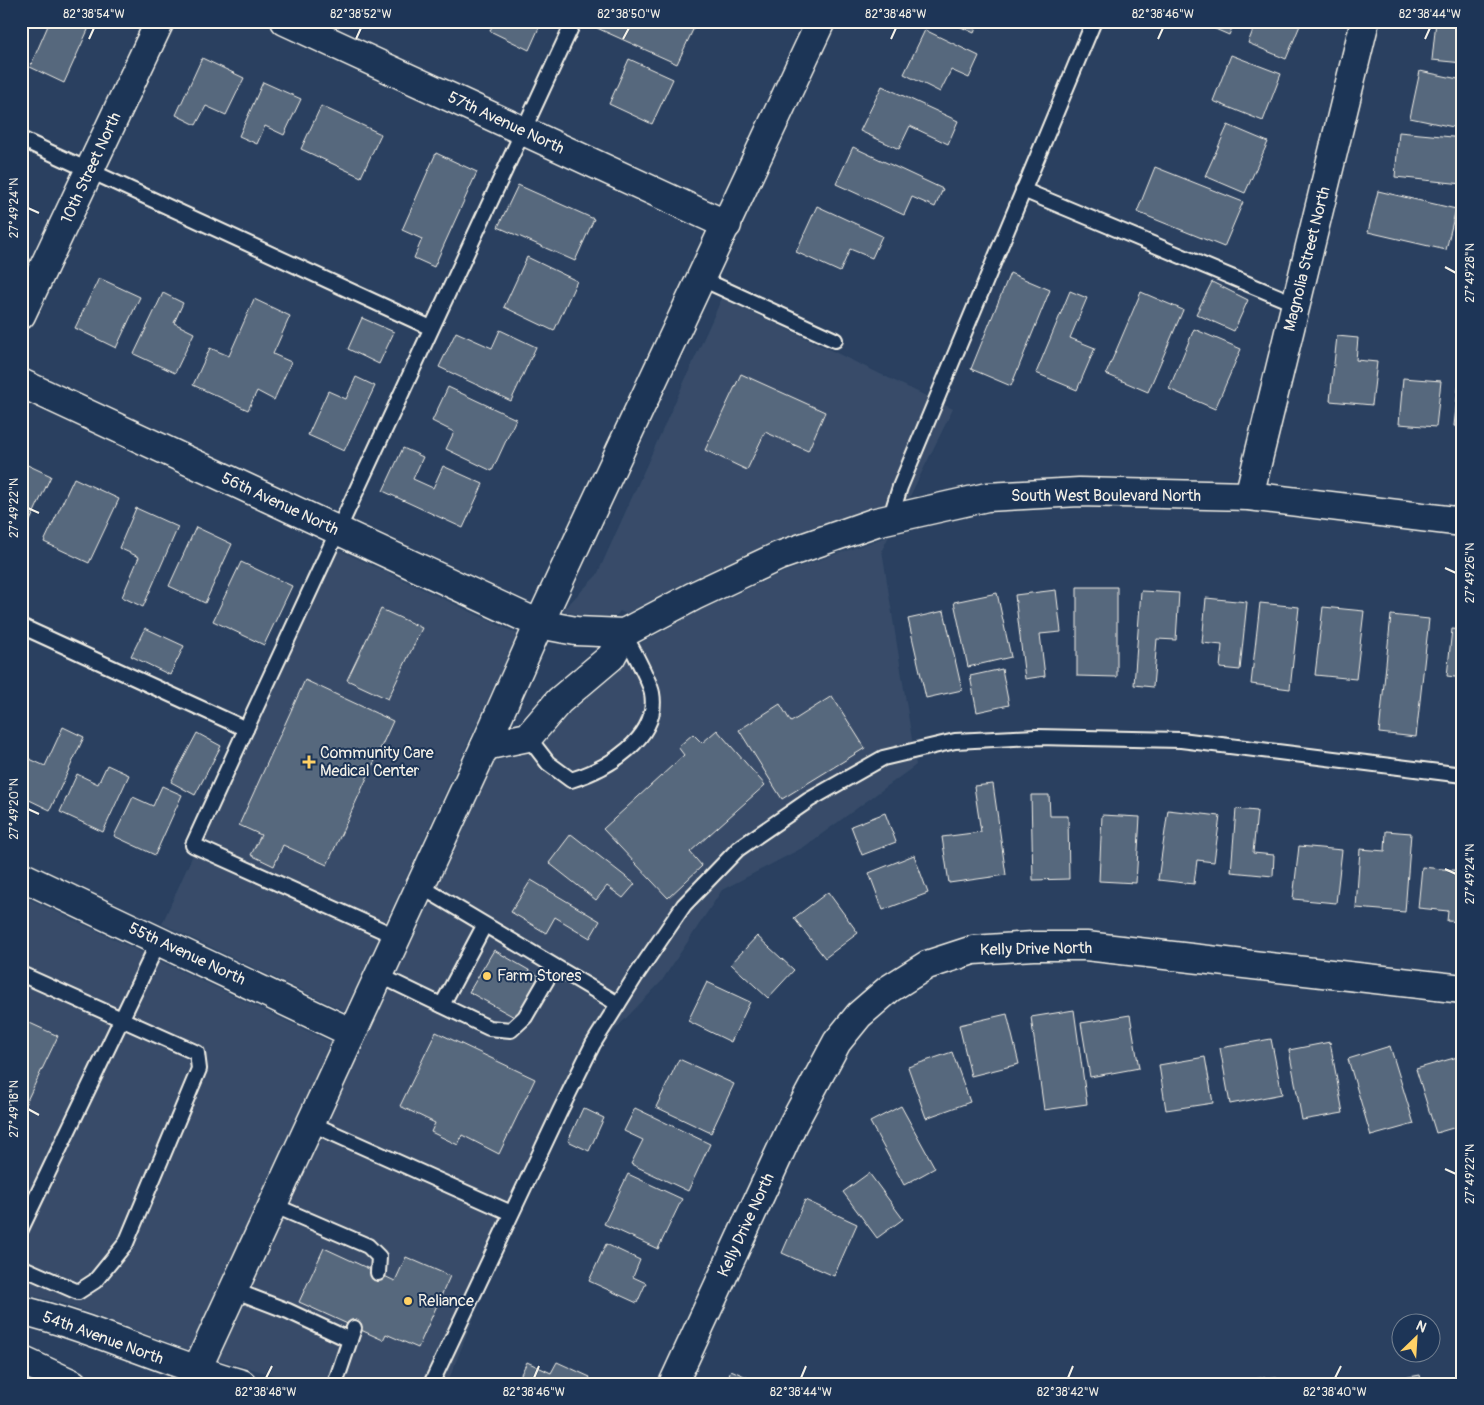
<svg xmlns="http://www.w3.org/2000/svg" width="1484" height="1405" viewBox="0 0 1484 1405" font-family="Pangolin,sans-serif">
	<rect width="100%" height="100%" fill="#2a4060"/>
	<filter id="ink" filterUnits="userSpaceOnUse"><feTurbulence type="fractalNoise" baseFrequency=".02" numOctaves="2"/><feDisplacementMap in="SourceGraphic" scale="10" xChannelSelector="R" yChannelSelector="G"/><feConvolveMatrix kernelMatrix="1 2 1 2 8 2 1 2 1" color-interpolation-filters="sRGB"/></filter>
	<g filter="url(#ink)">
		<g fill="#374c69">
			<polygon points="722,298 953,409 909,498 872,507 774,541 688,581 626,614 620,611 616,616 579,615 562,611 597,575"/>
			<polygon points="889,536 882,550 916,765 804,847 722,890 661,982 571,1075 447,1384 304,1384 218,1359 495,761 529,753 539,748 569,713 620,670 632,650 638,651 639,644 699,611 784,572"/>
			<polygon points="331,546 518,634 345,1011 162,924"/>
			<polygon points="21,895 331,1042 189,1350 62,1303 21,1293"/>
		</g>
		<g fill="#56677d" stroke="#f4f1e8">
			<polygon points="50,21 92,21 64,83 30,67"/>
			<polygon points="494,21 542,21 529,50 490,31"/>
			<polygon points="600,21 697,21 677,64 597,28"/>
			<polygon points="948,21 979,21 974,33"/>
			<polygon points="1197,21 1235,21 1229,35"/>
			<polygon points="1247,21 1301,23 1286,59 1248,43 1255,25"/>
			<polygon points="1436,21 1463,21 1463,63 1432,60"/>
			<polygon points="925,30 979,56 969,78 951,70 940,92 904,74"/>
			<polygon points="1231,55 1281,74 1263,121 1213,101"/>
			<polygon points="202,58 244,78 226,115 206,106 196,125 176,115"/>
			<polygon points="629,59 673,79 652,124 609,104"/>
			<polygon points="1420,71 1463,80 1463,129 1410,118"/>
			<polygon points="263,82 301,99 284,135 265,126 257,144 239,136"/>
			<polygon points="882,86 958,121 948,144 910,126 899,149 860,131"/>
			<polygon points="321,106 381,134 361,177 301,149"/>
			<polygon points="1228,125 1268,142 1245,193 1205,176"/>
			<polygon points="1399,132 1463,138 1463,184 1395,177"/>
			<polygon points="853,147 943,189 935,207 912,197 904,215 836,184"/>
			<polygon points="436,153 477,172 434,267 414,258 422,239 402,230"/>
			<polygon points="1155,167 1243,202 1224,247 1137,212"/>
			<polygon points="518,185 594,219 575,261 498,227"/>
			<polygon points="1378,191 1456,209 1446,250 1368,232"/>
			<polygon points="817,206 882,236 872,258 850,249 840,272 796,252"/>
			<polygon points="527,257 577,281 554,331 504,307"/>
			<polygon points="1010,273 1050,290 1011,386 971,369"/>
			<polygon points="99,278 140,297 116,348 75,328"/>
			<polygon points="1212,282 1248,300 1234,331 1196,314"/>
			<polygon points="1070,291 1087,298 1070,338 1095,348 1077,390 1036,373"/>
			<polygon points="1141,292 1183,310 1148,392 1106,374"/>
			<polygon points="163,293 183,303 174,323 194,333 175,373 134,354"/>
			<polygon points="254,299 290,316 273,354 291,362 274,400 257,391 248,410 193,385 210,348 229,356"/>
			<polygon points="362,318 394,332 379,364 348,349"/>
			<polygon points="1194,329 1241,349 1215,409 1169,389"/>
			<polygon points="500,330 536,347 511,401 439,367 456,332 492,348"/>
			<polygon points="1337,336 1358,338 1356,360 1377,362 1372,405 1330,401"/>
			<polygon points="1462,355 1463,355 1463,427 1454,426"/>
			<polygon points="741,374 825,412 808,451 765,432 747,470 705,450"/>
			<polygon points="356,377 375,386 344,451 308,435 328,391 346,399"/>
			<polygon points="1403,378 1441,381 1436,427 1399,424"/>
			<polygon points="448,387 516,419 492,471 446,449 454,432 432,421"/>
			<polygon points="403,448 423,457 413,479 433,488 443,466 483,484 463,528 383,491"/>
			<polygon points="21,462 51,476 21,540"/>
			<polygon points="74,478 119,499 89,563 44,542"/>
			<polygon points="136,508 178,527 143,607 122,597 139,557 119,548"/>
			<polygon points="196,527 232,544 205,603 169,586"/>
			<polygon points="241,562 292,586 264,645 213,621"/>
			<polygon points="1077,587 1117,587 1117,677 1077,676"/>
			<polygon points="1056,590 1061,632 1040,634 1045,676 1025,679 1015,595"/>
			<polygon points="1141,591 1179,593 1176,640 1157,639 1153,687 1134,685"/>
			<polygon points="997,593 1011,657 968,667 954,602"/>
			<polygon points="1206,598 1247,602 1240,670 1220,668 1222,645 1202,643"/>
			<polygon points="1260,603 1299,607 1290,689 1251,684"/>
			<polygon points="1323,607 1364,611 1356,679 1315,675"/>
			<polygon points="381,609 422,628 388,699 347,680"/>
			<polygon points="944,611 962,690 926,698 908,619"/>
			<polygon points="1391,615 1429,619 1416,737 1379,733"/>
			<polygon points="145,628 184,646 170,675 131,656"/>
			<polygon points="1452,629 1463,630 1463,678 1447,676"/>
			<polygon points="1002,669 1009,705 977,712 970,676"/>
			<polygon points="305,680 393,721 327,865 283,845 274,866 251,855 261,835 239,825"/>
			<polygon points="832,696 865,748 782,799 739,730 780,704 791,722"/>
			<polygon points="63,727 84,737 50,810 21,796 21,755 45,766"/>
			<polygon points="717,730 765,785 690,852 702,866 668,898 603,829 684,755 678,747 693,734 702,743"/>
			<polygon points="197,733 221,746 195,795 171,782"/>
			<polygon points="107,765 129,775 103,832 60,812 77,774 98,784"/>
			<polygon points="993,784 1006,875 949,883 942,837 981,832 974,786"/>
			<polygon points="162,786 182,795 155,855 114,836 133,797 153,806"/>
			<polygon points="1031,795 1049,795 1050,816 1068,816 1069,879 1033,880"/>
			<polygon points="1236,809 1257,811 1253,853 1274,855 1273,876 1231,872"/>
			<polygon points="1168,810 1220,816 1214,862 1197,860 1194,884 1158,880"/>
			<polygon points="885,813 896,842 862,855 851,826"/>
			<polygon points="1102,815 1140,817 1136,883 1099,881"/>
			<polygon points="1386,831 1411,833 1405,912 1356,908 1360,849 1385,851"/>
			<polygon points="571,834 635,884 623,898 607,886 596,900 549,863"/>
			<polygon points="1299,846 1342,850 1336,903 1293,899"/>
			<polygon points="914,855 928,893 883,910 869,873"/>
			<polygon points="1422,867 1463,871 1463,922 1447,921 1448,911 1418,908"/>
			<polygon points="531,880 600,921 590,938 555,917 546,933 511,912"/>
			<polygon points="828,892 858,933 825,958 794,918"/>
			<polygon points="757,936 794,970 768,998 731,964"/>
			<polygon points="494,950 539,976 516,1018 469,992"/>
			<polygon points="707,982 750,1002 731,1042 688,1021"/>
			<polygon points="1074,1010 1087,1104 1044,1110 1031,1017"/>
			<polygon points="1007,1014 1019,1064 971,1076 959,1025"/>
			<polygon points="1130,1015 1139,1068 1090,1077 1081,1023"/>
			<polygon points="21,1019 58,1036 21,1113"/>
			<polygon points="436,1032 535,1079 499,1154 462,1135 458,1145 431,1132 435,1123 400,1106"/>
			<polygon points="1271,1039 1282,1094 1230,1104 1220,1048"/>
			<polygon points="1330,1042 1343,1113 1302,1120 1289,1050"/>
			<polygon points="1390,1046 1414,1124 1371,1136 1348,1059"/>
			<polygon points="952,1052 970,1102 926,1118 908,1067"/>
			<polygon points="1461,1056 1463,1125 1436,1133 1416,1069"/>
			<polygon points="1205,1057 1213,1103 1166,1110 1159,1065"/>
			<polygon points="679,1059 734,1084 711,1133 656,1107"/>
			<polygon points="901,1106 935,1168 904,1185 870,1122"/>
			<polygon points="583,1108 604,1118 589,1151 568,1141"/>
			<polygon points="635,1108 710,1144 688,1191 631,1164 643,1140 624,1131"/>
			<polygon points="869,1173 903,1219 877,1238 843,1192"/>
			<polygon points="628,1174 682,1199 658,1249 604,1224"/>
			<polygon points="805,1200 857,1224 834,1276 782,1253"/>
			<polygon points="606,1244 640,1260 633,1277 646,1283 637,1303 589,1281"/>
			<polygon points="324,1248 395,1281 406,1257 450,1276 418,1348 386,1334 383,1340 299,1302"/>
			<polygon points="527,1362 551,1373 557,1362 590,1377 587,1384 516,1384"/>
			<polygon points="731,1370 762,1384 725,1384"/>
			<polygon points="1420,1375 1422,1384 1383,1384 1382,1382"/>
			<polygon points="1277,1377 1277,1384 1250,1384 1249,1379"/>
			<polygon points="880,1378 906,1384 879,1384"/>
		</g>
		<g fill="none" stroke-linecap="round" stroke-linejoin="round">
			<g stroke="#f4f1e8" stroke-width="18">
				<g id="service">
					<polyline points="21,139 431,328"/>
					<polyline points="1023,190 1296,304"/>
					<polyline points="702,279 835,340"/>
					<polyline points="890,519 900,487 1094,21"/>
					<polyline points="21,626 246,729 574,21"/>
					<polyline points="246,729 193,845 397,937"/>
					<path d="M528,737L548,763L571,780C607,769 660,738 652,693C650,681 631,647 624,633"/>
					<polyline points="420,886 618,1004"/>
					<polyline points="21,974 197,1053 199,1069 126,1243 95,1281 78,1292 21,1267"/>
					<polyline points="379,975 489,1028 511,1030 525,1017 554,967"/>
					<polyline points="442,1005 484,926"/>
					<polyline points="310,1123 511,1213"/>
					<polyline points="273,1205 368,1246 379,1257 378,1273"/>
					<polyline points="21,1229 159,941"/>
					<polyline points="233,1290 288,1311 350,1340"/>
					<polyline points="335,1384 354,1328"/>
					<polyline points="431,1384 560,1111 593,1044 635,977 684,905 738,849 809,800 883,758 955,741 1036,737 1181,740 1463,775"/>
				</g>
			</g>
			<g stroke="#f4f1e8" stroke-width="31">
				<g id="minor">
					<polyline points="285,21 727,225"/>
					<polyline points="21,315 160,21"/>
					<polyline points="21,383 539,624 576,631 624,633 694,596 779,556 876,522 987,497 1079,492 1249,496 1463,522"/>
					<polyline points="1249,496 1365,21"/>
					<polyline points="485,746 528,737 559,701 611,657 624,633"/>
					<polyline points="21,876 352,1033"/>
					<polyline points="673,1384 793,1124 837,1042 859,1015 889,989 927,965 973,950 1033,946 1086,946 1463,989"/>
				</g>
			</g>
			<g stroke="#f4f1e8" stroke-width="31">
				<g id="secondary">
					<path d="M21,1310C97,1329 167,1363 242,1384"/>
					<polyline points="21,1360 73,1384"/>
					<polyline points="190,1384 485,746 539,624 821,21"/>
				</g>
			</g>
			<use href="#service" stroke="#1d3557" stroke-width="14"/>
			<use href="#minor" stroke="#1d3557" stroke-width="28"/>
			<use href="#secondary" stroke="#1d3557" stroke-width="28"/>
		</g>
	</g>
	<path fill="none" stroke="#f4f1e8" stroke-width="2" d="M89,39L94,28M356,39L361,28M623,39L629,28M891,39L896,28M1158,39L1163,28M1425,39L1430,28M28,208L39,213M1445,267L1456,273M28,508L39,513M1445,568L1456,573M28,809L39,814M1445,869L1456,874M28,1109L39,1115M1445,1169L1456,1174M266,1378L272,1366M534,1378L539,1366M801,1378L806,1366M1068,1378L1073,1366M1335,1378L1341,1366"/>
	<g fill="#ffd166" stroke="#1d3557" stroke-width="2">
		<path d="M306.5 754.5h5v5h5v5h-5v5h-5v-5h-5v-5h5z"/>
		<circle cx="487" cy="976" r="5"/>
		<circle cx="408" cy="1301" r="5"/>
	</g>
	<g text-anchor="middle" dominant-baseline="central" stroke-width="4" stroke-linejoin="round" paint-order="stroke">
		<g font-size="16" fill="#f4f1e8" stroke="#1d3557">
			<text transform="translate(506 123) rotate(25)">57th Avenue North</text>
			<text transform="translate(91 168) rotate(-65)">10th Street North</text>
			<text transform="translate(1307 259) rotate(-76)">Magnolia Street North</text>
			<text x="1106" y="496">South West Boulevard North</text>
			<text transform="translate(280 504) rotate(25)">56th Avenue North</text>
			<text transform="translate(1036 949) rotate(-1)">Kelly Drive North</text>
			<text transform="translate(187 954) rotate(25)">55th Avenue North</text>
			<text transform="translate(746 1225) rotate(-65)">Kelly Drive North</text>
			<text transform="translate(103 1338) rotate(20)">54th Avenue North</text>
		</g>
		<g font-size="16" fill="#f4f1e8" stroke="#1d3557" text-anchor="start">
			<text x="320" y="753">Community Care<tspan x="320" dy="18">Medical Center</tspan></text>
			<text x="497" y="976">Farm Stores</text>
			<text x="418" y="1301">Reliance</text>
		</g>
	</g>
	<rect width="1484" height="1405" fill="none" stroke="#1d3557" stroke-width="55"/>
	<g transform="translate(1416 1338) rotate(25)"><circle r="24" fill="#1d3557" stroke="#738091"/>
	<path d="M0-4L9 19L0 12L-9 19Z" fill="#ffd166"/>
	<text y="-8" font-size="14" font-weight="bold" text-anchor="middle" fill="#f4f1e8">N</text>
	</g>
	<rect x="28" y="28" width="1428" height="1350" fill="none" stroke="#f4f1e8" stroke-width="2"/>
	<g font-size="12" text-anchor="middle" fill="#f4f1e8">
		<text x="94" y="18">82°38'54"W</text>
		<text x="361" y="18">82°38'52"W</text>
		<text x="629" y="18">82°38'50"W</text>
		<text x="896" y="18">82°38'48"W</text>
		<text x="1163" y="18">82°38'46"W</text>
		<text x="1430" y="18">82°38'44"W</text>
		<text transform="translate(14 208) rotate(-90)" y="4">27°49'24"N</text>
		<text transform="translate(1470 273) rotate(-90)" y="4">27°49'28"N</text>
		<text transform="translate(14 508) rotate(-90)" y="4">27°49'22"N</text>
		<text transform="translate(1470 573) rotate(-90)" y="4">27°49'26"N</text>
		<text transform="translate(14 809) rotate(-90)" y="4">27°49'20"N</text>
		<text transform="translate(1470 874) rotate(-90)" y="4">27°49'24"N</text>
		<text transform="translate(14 1109) rotate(-90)" y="4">27°49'18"N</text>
		<text transform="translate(1470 1174) rotate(-90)" y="4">27°49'22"N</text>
		<text x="266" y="1396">82°38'48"W</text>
		<text x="534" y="1396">82°38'46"W</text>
		<text x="801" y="1396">82°38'44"W</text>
		<text x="1068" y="1396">82°38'42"W</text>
		<text x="1335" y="1396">82°38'40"W</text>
	</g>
</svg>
